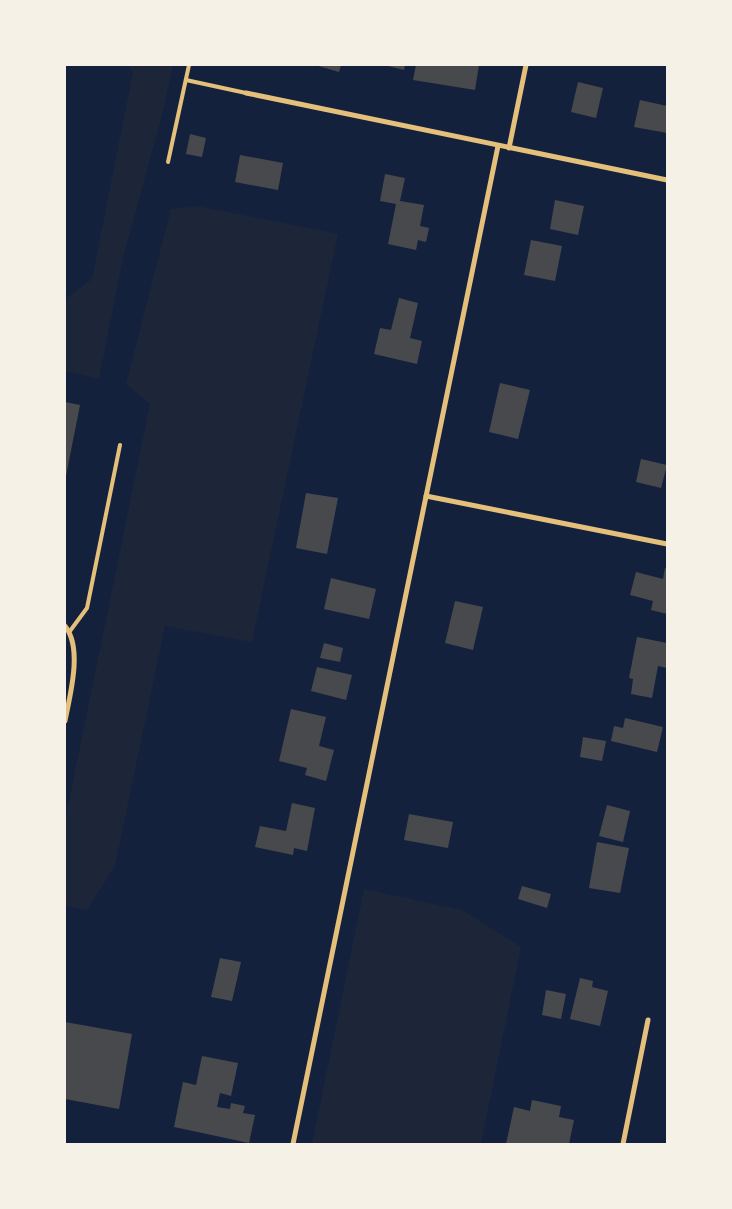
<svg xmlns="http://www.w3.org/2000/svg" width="732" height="1209" viewBox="0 0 732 1209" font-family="Figtree,sans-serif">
	<rect width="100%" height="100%" fill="#14213d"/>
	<g fill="#1d2539">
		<polygon points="128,65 173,65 162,115 123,258 99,379 65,371 65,299 92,279 133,72"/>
		<polygon points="197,206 338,234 252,642 165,626 115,866 87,910 65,906 65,820 150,404 126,384 171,209"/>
		<polygon points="364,889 462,910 521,947 481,1144 312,1144"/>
	</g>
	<g fill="#48494c">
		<polygon points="315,65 341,65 339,72"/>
		<polygon points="384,65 405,65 404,70"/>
		<polygon points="416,65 479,65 475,90 413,80"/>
		<polygon points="578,82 603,88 596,118 571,112"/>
		<polygon points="640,100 667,106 667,133 634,127"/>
		<polygon points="190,134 206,138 202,157 186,154"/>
		<polygon points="240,155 283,163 278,190 235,182"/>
		<polygon points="385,174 405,178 400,201 424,205 420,226 429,228 426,242 418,240 416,250 388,244 396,204 380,201"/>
		<polygon points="555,200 584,206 578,235 550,229"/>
		<polygon points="531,240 562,246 555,281 524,275"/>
		<polygon points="399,298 418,303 410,338 422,341 417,364 374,354 380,328 391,330"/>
		<polygon points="500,383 530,390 518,439 489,432"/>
		<polygon points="65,402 80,405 66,476 65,476"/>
		<polygon points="641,459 667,465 661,488 636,482"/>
		<polygon points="306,493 338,498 327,554 296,548"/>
		<polygon points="665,568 667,569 667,614 651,610 653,601 630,595 636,572 663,579"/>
		<polygon points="331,578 376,589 369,619 324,609"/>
		<polygon points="455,601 483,607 473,650 445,643"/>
		<polygon points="637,637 667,643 667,668 658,666 652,698 631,694 633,679 629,678"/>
		<polygon points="324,643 343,648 340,662 320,658"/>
		<polygon points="317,667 352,675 346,700 311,691"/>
		<polygon points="291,709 326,717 319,746 334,750 326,781 305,775 307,768 279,761"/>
		<polygon points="625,718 663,727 657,752 611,741 614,726 623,728"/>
		<polygon points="583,737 606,741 602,761 580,757"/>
		<polygon points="292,803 315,808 307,851 294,848 293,855 255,847 260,826 286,831"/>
		<polygon points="607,805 630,811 623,842 599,836"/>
		<polygon points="409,814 453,822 448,848 404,840"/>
		<polygon points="597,842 629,848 620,893 589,888"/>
		<polygon points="522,886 551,894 547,908 518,899"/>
		<polygon points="220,958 241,962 232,1001 211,997"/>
		<polygon points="580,978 593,981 592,987 608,991 600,1026 570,1019"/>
		<polygon points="546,990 566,994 561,1019 542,1015"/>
		<polygon points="65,1022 132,1034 119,1109 65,1099"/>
		<polygon points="202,1056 238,1063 231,1096 220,1093 217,1107 230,1109 231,1103 245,1106 243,1113 255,1115 249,1143 174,1127 183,1082 196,1085"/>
		<polygon points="532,1100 561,1106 559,1117 574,1120 569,1144 506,1144 514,1107 530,1111"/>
	</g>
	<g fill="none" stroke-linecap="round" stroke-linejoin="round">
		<g stroke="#e5c07b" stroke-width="4">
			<polyline points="186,80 246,93"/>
			<polyline points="168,162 189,65"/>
			<polyline points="70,631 87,608 120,445"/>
		</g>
		<g stroke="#e5c07b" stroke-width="5">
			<polyline points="246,93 667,180"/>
			<polyline points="509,148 526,65"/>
			<polyline points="426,496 667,544"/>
			<path d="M65,626C83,648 70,695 65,721"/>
			<polyline points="293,1144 498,146"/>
			<polyline points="623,1144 648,1020"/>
		</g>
	</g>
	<rect width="732" height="1209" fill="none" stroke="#f6f1e7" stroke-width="132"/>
</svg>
